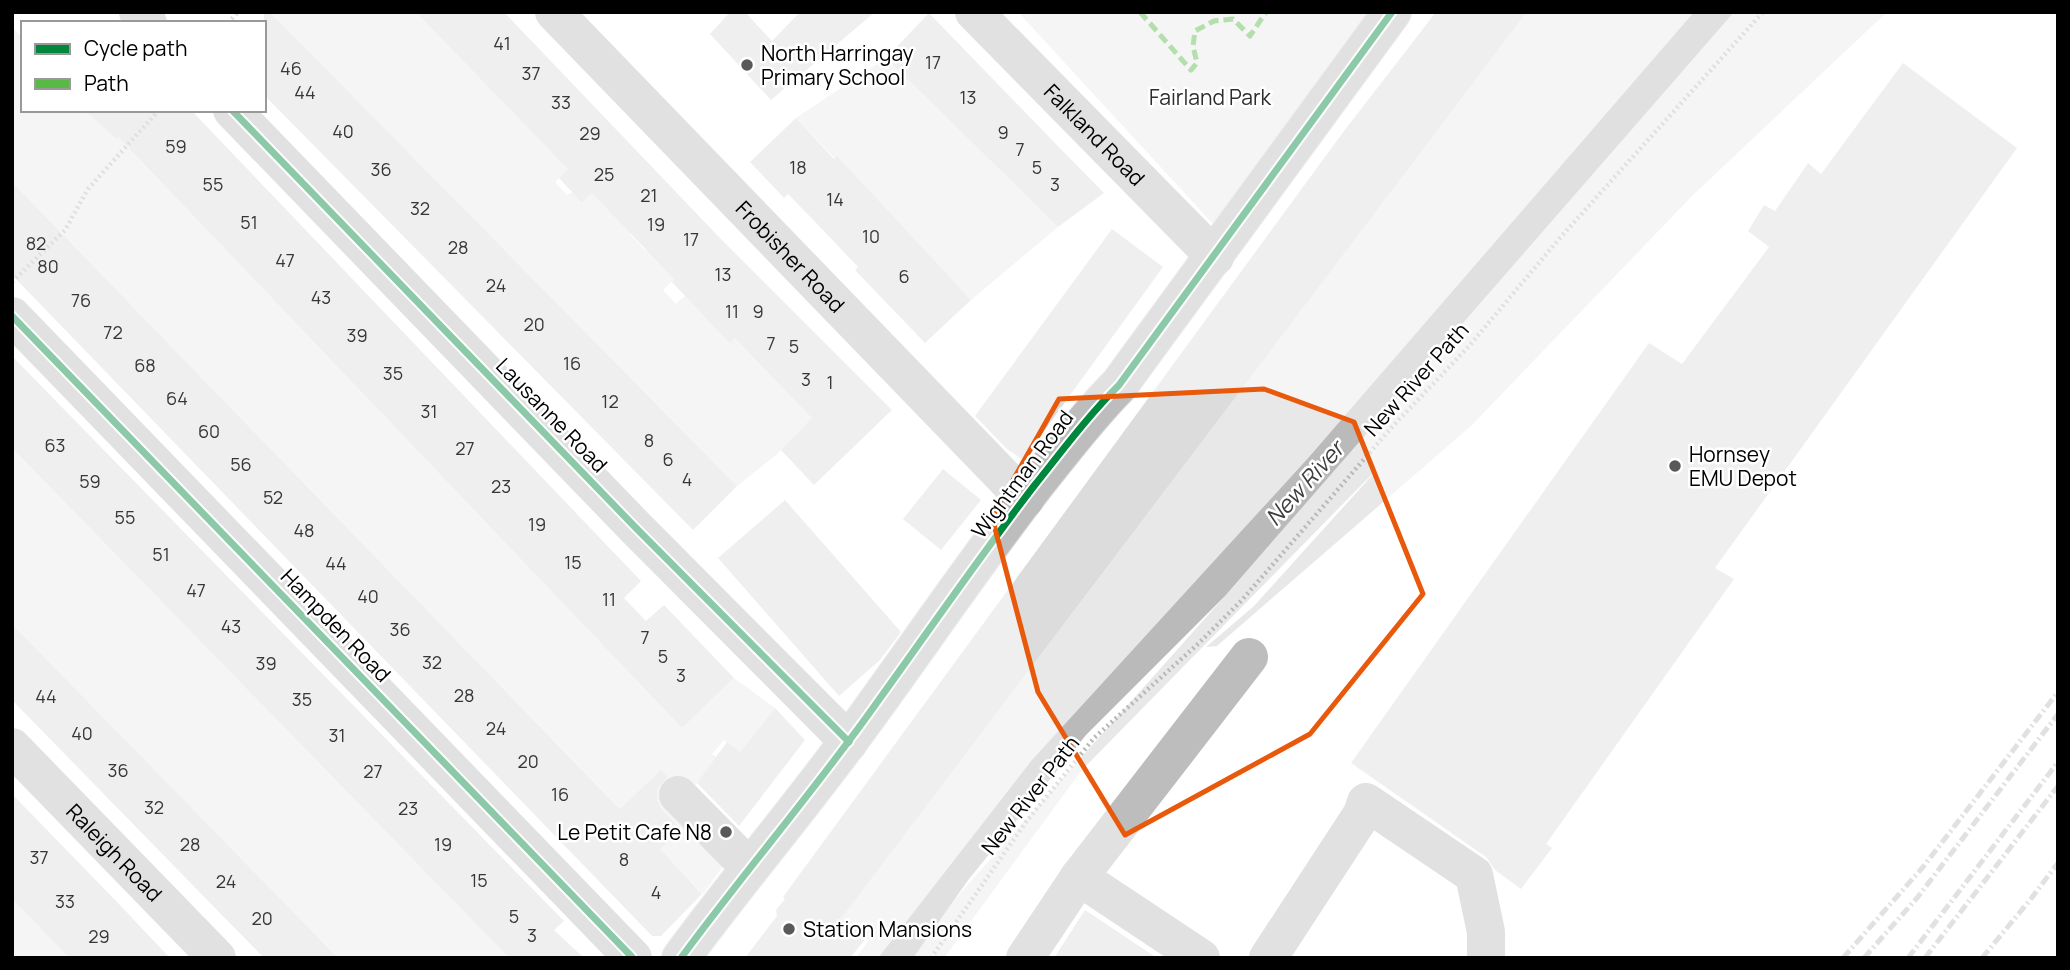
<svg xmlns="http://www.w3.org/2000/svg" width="2070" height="970" viewBox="0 0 2070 970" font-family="Manrope,sans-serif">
	<rect width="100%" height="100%" fill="#fff"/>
	<g fill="#e8e8e8">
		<polygon points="270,12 436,12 592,146 555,182 567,195 572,192 583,203 592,193 649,216 630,234 645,250 658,237 674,241 655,259 667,271 696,258 663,290 676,304 688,293 711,323 730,342 754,320 834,397 776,455 737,486"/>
		<polygon points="1018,12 1381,12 1214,225"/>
		<polygon points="1527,12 1694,12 1309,457 1030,763 878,958 856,958 869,940 841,919"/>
		<polygon points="1733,12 1887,12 1693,195 1471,426 1217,646 1206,647 1254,606 1385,461 1081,771 944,958 911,958 955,899 1225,596"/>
		<polygon points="12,27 23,38 23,110 92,110 682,728 734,678 775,708 740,752 724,740 712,754 737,773 710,767 693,788 729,858 703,894 12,182"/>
		<polygon points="886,58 1058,227 971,300 796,118"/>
		<polygon points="12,448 509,958 338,958 12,624"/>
		<polygon points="12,899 69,958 12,958"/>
	</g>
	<polygon fill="#bababa" points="1694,12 1734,12 1225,596 1086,735 969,879 913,958 878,958 1032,760 1309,457"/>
	<g fill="#dcdcdc">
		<polygon points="264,12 270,12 737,486 693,530 264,95"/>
		<polygon points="416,12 504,12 718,236 892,410 814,485 781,450 812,418 735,338 730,343 719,332 672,282 674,279 592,193 582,203 559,178 568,169"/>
		<polygon points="730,12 745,12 772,41 800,12 875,12 771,100 710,34"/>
		<polygon points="1436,12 1527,12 841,919 867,937 850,958 745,958 777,916 776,910 785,899 783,897 1344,131"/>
		<polygon points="929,13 1051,139 1104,193 1058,227 886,58"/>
		<polygon points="1903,63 2017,148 1715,568 1734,579 1546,844 1552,848 1521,889 1495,870 1486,857 1351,763 1649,343 1682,364 1769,247 1748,231 1764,205 1775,211 1808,163 1821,174"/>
		<polygon points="85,110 191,110 641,581 624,598 646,621 664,605 734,678 682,728 118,137 116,139"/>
		<polygon points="796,118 834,159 837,156 971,300 925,343 855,270 858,267 821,228 788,194 784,198 750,162"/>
		<polygon points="12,182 620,809 661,770 667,777 657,789 657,800 662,810 681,829 660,849 702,894 661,936 652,936 12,275"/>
		<polygon points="1112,229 1163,267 1023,460 1007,449 975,416"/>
		<polygon points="12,356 564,921 554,930 584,958 509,958 12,448"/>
		<polygon points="943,469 981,500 941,550 903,519"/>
		<polygon points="785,500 901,632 880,660 839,696 718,558"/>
		<polygon points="12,624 182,798 338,958 264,958 216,909 12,700"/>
		<polygon points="775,708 805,740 739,826 697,783 727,742 740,752"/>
		<polygon points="12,794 117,902 170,958 69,958 12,899"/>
		<polygon points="1085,910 1157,958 1054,958"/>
	</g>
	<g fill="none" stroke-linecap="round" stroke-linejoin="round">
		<g stroke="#dbdbdb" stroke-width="40">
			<path id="major" d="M681,958C745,871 816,789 878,701C930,629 980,556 1034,486C1062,451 1088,416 1119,385L1392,12"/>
		</g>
		<g stroke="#b8b8b8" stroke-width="4.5" stroke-dasharray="2 3.5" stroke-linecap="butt">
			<polyline points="228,23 238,12"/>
			<polyline points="12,282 65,230 88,189 159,110"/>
			<polyline points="931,958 1026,822 1094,738 1199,643 1242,600 1392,427 1470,345 1559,239 1763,12"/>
		</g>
		<g stroke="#bdbdbd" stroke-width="38">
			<polyline points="138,12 148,23"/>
			<path id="s1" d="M554,12L1025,499"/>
			<path id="s2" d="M974,12L1215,257"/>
			<polyline points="232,110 635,527 849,742"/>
			<polyline points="12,316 633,958"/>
			<path id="s3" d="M12,747L217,958"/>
			<polyline points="678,795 749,867"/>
			<polyline points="1079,877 1249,657"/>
			<polyline points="1025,958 1079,877 1201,958"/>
			<polyline points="1268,958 1362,814 1366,802 1474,875 1486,932 1486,958"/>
		</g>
		<use href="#major" stroke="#bdbdbd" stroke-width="38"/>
		<g stroke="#bdbdbd" stroke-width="5" stroke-dasharray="10 3.5 2 3.5" stroke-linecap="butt">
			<polyline points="1843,958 1923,867 2058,692"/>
			<polyline points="1864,958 1917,898 2058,714"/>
			<polyline points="1908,958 2058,762"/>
			<polyline points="1925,958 2058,786"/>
			<polyline points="1982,958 2030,900 2058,863"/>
		</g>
		<polyline stroke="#58b947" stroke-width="5" stroke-dasharray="10 5" stroke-linecap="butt" points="1140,12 1191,70 1197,63 1193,46 1195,31 1214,21 1233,19 1250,36 1266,12"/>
		<g stroke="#fff" stroke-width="11">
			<g id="cycleway">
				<polyline points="232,110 635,527 849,742"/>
				<polyline points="12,316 632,957"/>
				<path d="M681,958C745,871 816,789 878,701C930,629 980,556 1034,486C1062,451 1088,416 1119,385L1392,12"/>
			</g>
		</g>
		<use href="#cycleway" stroke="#00873e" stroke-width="7"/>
	</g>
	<path d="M0 0H2070V970H0ZM1264,389L1354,422L1423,594L1310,734L1125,835L1038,692L992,517L1059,399Z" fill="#fff" fill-opacity=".55" fill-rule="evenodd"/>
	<path fill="none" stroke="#e8590c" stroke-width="5" stroke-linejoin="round" d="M1264,389L1354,422L1423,594L1310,734L1125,835L1038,692L992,517L1059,399Z"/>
	<g fill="#595959" stroke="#fff" stroke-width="2.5">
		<circle cx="747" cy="65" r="7"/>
		<circle cx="1675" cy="466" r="7"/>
		<circle cx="726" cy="832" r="7"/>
		<circle cx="789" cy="929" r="7"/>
	</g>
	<g text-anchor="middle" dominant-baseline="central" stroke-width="5" stroke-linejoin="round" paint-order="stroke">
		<g font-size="18" fill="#373737">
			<text x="502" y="43">41</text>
			<text x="933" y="62">17</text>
			<text x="291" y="68">46</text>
			<text x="531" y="73">37</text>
			<text x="305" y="92">44</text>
			<text x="968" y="97">13</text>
			<text x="561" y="102">33</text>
			<text x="343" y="131">40</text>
			<text x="1003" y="132">9</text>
			<text x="590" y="133">29</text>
			<text x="176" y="146">59</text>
			<text x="1020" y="149">7</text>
			<text x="798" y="167">18</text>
			<text x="1037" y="167">5</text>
			<text x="381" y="169">36</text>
			<text x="604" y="174">25</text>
			<text x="213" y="184">55</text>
			<text x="1055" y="184">3</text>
			<text x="649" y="195">21</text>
			<text x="835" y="199">14</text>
			<text x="420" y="208">32</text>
			<text x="249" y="222">51</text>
			<text x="656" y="224">19</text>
			<text x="871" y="236">10</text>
			<text x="691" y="239">17</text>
			<text x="36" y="243">82</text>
			<text x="458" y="247">28</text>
			<text x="285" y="260">47</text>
			<text x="48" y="266">80</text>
			<text x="723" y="274">13</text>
			<text x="904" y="276">6</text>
			<text x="496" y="285">24</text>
			<text x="321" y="297">43</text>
			<text x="81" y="300">76</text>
			<text x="732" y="311">11</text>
			<text x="758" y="311">9</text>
			<text x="534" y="324">20</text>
			<text x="113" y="332">72</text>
			<text x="357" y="335">39</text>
			<text x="771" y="343">7</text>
			<text x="794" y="346">5</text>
			<text x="572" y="363">16</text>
			<text x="145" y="365">68</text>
			<text x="393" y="373">35</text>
			<text x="806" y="379">3</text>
			<text x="830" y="382">1</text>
			<text x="177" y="398">64</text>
			<text x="610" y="401">12</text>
			<text x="429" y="411">31</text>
			<text x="209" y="431">60</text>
			<text x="649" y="440">8</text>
			<text x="55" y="445">63</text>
			<text x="465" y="448">27</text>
			<text x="668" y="459">6</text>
			<text x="241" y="464">56</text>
			<text x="687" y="479">4</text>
			<text x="90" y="481">59</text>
			<text x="501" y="486">23</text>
			<text x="273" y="497">52</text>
			<text x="125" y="517">55</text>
			<text x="537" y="524">19</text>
			<text x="304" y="530">48</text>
			<text x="161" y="554">51</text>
			<text x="573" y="562">15</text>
			<text x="336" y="563">44</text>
			<text x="196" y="590">47</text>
			<text x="368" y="596">40</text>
			<text x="609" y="599">11</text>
			<text x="231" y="626">43</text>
			<text x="400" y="629">36</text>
			<text x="645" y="637">7</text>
			<text x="663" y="656">5</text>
			<text x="432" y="662">32</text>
			<text x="266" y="663">39</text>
			<text x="681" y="675">3</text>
			<text x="464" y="695">28</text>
			<text x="46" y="696">44</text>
			<text x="302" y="699">35</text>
			<text x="496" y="728">24</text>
			<text x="82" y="733">40</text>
			<text x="337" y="735">31</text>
			<text x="528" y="761">20</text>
			<text x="118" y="770">36</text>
			<text x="373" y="771">27</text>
			<text x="560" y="794">16</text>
			<text x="154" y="807">32</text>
			<text x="408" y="808">23</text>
			<text x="190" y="844">28</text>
			<text x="443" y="844">19</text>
			<text x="39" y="857">37</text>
			<text x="624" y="859">8</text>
			<text x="479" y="880">15</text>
			<text x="226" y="881">24</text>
			<text x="656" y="892">4</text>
			<text x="65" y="901">33</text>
			<text x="514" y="916">5</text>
			<text x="262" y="918">20</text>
			<text x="532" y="935">3</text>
			<text x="99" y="936">29</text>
		</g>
		<g font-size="21" fill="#000" stroke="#fff" text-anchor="start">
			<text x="761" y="53">North Harringay<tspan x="761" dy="24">Primary School</tspan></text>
			<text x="1689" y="454">Hornsey<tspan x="1689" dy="24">EMU Depot</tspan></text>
			<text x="712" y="832" text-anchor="end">Le Petit Cafe N8</text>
			<text x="803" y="929">Station Mansions</text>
		</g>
		<g font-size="21" fill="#2d2d2d" stroke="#fff">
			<text x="1210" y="97">Fairland Park</text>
		</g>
		<g font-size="21" fill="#000" stroke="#fff">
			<text stroke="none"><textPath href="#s2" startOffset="172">Falkland Road</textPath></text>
			<text stroke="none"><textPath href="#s1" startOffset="340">Frobisher Road</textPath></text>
			<text transform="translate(1416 379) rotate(-48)">New River Path</text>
			<text transform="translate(552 415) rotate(46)">Lausanne Road</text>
			<text transform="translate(1022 474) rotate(-53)">Wightman Road</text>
			<text transform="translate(336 625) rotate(46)">Hampden Road</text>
			<text transform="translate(1030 795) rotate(-52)">New River Path</text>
			<text stroke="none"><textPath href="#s3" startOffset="147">Raleigh Road</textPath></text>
		</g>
		<g font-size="23" font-style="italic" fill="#3e3e3e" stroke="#fff">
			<text transform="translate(1304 483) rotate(-48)">New River</text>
		</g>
	</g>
	<rect width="2070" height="970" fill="none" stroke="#000000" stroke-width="28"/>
	<rect x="21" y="21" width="245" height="91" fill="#ffffff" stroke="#999999" stroke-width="2"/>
	<rect x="35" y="44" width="35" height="10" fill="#00873e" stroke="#999999" stroke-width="2"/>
	<text x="84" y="56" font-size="21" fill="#000000">Cycle path</text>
	<rect x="35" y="79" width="35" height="10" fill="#58b947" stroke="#999999" stroke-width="2"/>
	<text x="84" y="91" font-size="21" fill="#000000">Path</text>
</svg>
